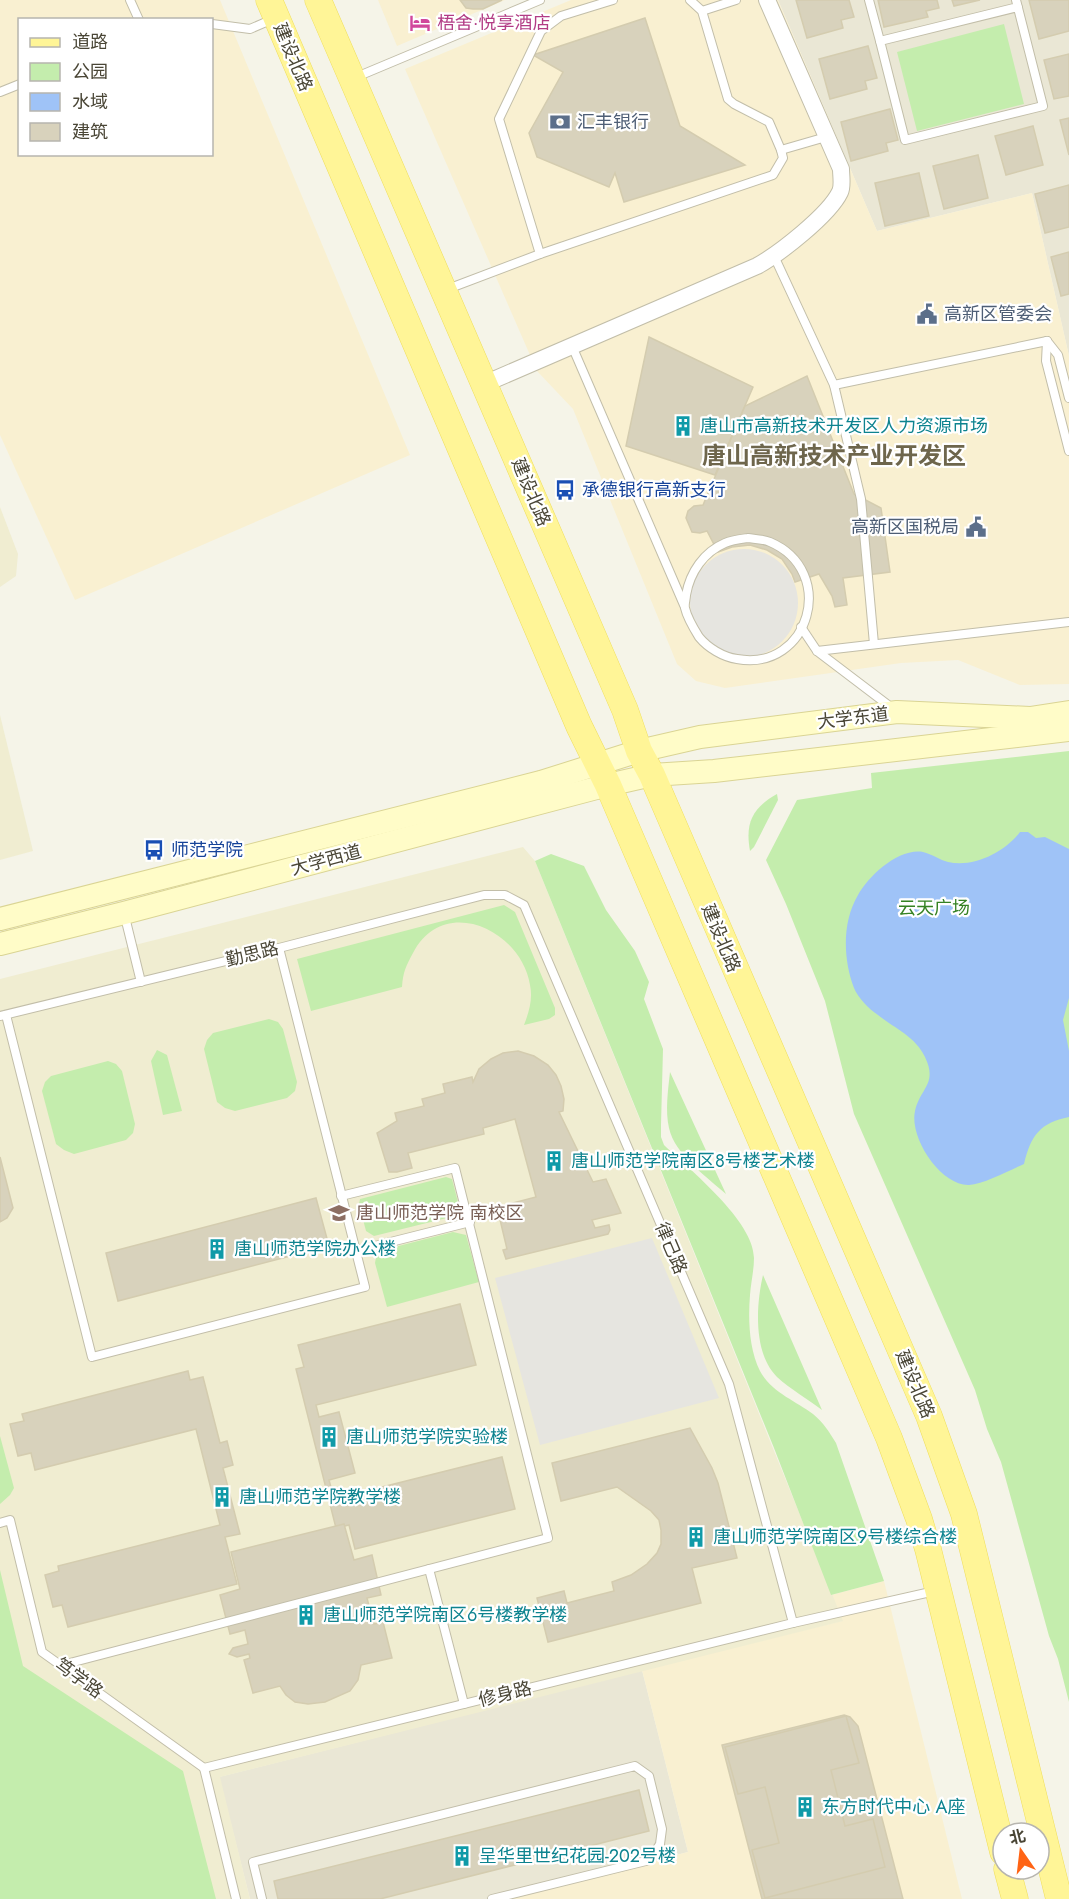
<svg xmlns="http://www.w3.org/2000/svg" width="1069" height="1899" viewBox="0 0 1069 1899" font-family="Jost,'Noto Sans SC',sans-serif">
	<rect width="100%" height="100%" fill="#f5f4e8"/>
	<g fill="#eae7d5">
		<polygon points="778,0 1069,0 1069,356 1032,193 877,231"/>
		<polygon points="642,1670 688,1852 504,1899 250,1899 219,1777"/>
	</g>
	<g fill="#f9f0d1" fill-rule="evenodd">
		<path d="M0,0H220L410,455L75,600L0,435ZM20,20H212V154H20Z"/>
		<polygon points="378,0 505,0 397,46"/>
		<polygon points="571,0 778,0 877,231 1032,193 1069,356 1069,684 1020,685 958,660 901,663 725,688 696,681 677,664 573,409 537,371 405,69"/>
		<polygon points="884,1581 962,1899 504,1899 688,1852 642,1670 842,1621 831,1595"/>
	</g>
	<g fill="#f0edd1">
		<polygon points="0,507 18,554 16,576 0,587"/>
		<polygon points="0,715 33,851 0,860"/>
		<polygon points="523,847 535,861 843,1621 220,1777 250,1899 0,1899 0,979"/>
	</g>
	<g fill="#c4edad">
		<polygon points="1004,24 1024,104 917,131 897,52"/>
		<polygon points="1069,751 1069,1702 1058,1659 1049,1636 1001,1462 987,1429 975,1390 854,1114 825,1001 786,904 766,860 797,800 872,788 871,773"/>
		<path d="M777,794L778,800L754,847L750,851C745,823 752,808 777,794Z"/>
		<path d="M551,854L584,866L606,910L635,951L649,982L644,999L663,1049L661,1125V1137L664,1145C690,1170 754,1221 754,1258C754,1270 751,1282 750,1295C748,1319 749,1349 760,1371C771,1392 796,1401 813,1414C823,1422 830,1433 836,1443L884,1581L831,1595L774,1448L535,861Z"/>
		<path d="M504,905L515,912L555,1008V1015L549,1019L524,1025C529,1012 533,999 530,985C521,929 443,894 413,953C406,966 403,972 402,987L311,1011L297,959Z"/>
		<polygon points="269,1019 278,1022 283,1029 297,1082 295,1091 287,1098 235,1111 225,1108 217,1102 204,1049 207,1040 213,1033"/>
		<polygon points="157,1050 167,1055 182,1111 163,1115 151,1061"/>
		<polygon points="108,1061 116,1064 122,1071 135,1124 133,1133 126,1140 74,1154 64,1150 56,1144 42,1091 45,1082 51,1076"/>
		<path d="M670,1072L726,1194C707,1177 675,1155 669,1128C665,1111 668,1090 670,1072Z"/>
		<polygon points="446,1177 452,1179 460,1210 459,1215 374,1236 366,1231 359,1204 360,1199"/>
		<path d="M453,1232L466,1235L479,1282L387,1307L375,1263C376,1257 377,1253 383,1250Z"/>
		<path d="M763,1275L822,1410C808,1399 790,1389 777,1377C753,1353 756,1305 763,1275Z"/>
		<polygon points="0,1436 14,1488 10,1495 0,1504"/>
		<polygon points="0,1570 23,1666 183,1771 216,1899 0,1899"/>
	</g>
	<g fill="#e6e5e0">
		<circle cx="744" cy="603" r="54"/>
		<polygon points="652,1238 719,1398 540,1445 495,1278"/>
	</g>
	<path fill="#9fc3f7" d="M1020,832H1028L1036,838L1045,837L1069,849V998L1063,1020L1069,1051V1117C1040,1123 1031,1135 1024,1164C1010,1170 984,1184 969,1185C941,1186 909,1138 915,1111C920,1088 938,1084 925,1057C916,1037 894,1028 878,1015C869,1009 858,998 854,988C843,959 842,922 858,895C869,876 898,848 923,852C932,854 940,860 948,862C974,868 1005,852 1020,832Z"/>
	<g fill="#d8d2bc" stroke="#d4ccaf" stroke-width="1.5">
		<polygon points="460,0 502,0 483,9 473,9 466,8"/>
		<polygon points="796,0 849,0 854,17 841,20 843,28 807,38"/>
		<polygon points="878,0 937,0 939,8 926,11 928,17 884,27"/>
		<polygon points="952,0 980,0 954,6"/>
		<polygon points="1029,0 1069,0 1069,31 1039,39"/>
		<polygon points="645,18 680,126 745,165 624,202 615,173 609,187 537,157 529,133 563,72 533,55"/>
		<polygon points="868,46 877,78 865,81 867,89 830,99 819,59"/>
		<polygon points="1069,54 1069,96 1054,99 1044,60"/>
		<polygon points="890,109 898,140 886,143 888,151 851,161 841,122"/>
		<polygon points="1069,118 1069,155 1060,120"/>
		<polygon points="1033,126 1043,165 1006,175 995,136"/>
		<polygon points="978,155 988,198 944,209 933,166"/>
		<polygon points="919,173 929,216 885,226 875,183"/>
		<polygon points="1069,185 1069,227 1045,233 1035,194"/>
		<polygon points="1069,252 1069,294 1061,296 1051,257"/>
		<polygon points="649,337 753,387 715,475 626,446"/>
		<polygon points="807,376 854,494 881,508 890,572 843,578 847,605 835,607 832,596 819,574 795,582 792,574 782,559 767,550 750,545 732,547 718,552 707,531 700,533 692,532 686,518 688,511 694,506 703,505 745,406"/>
		<polygon points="518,1051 534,1056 548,1065 556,1075 561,1086 564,1099 563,1111 559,1112 593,1182 606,1179 621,1213 592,1220 595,1228 609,1225 610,1230 608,1234 506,1259 503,1250 507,1249 497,1207 536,1197 515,1119 483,1128 484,1134 408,1153 412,1168 397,1172 389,1172 377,1133 397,1121 395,1113 424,1106 422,1099 445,1093 443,1084 472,1077 473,1082 479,1069 491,1059 503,1053"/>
		<polygon points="0,1157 13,1208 7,1218 0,1222"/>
		<polygon points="316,1198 329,1246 118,1301 106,1253"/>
		<polygon points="460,1304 476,1365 316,1405 319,1417 339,1412 355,1473 329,1480 334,1499 502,1457 515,1509 355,1549 349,1525 336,1528 296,1369 304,1367 298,1345"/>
		<polygon points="188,1371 190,1380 203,1377 220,1443 227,1441 233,1465 223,1468 240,1534 225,1537 237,1584 68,1627 62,1605 53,1607 45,1575 59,1571 58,1566 220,1525 196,1429 35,1470 31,1453 18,1456 10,1424 24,1421 22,1414"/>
		<polygon points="690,1428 712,1468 718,1483 737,1558 692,1568 701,1603 548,1642 537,1598 564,1591 567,1603 614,1591 612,1582 631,1575 647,1564 657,1553 661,1544 661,1530 659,1520 651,1511 617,1487 561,1501 552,1463"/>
		<polygon points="344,1524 354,1560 372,1555 381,1595 367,1598 370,1610 380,1608 390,1612 384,1619 373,1621 374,1624 383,1622 392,1658 361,1665 358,1680 350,1691 325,1702 308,1704 295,1702 286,1695 280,1686 253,1693 244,1660 250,1658 249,1654 237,1657 229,1654 233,1648 248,1644 245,1630 230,1634 220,1595 240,1589 231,1552"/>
		<polygon points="844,1715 850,1717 858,1726 903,1899 762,1899 722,1745"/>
		<polygon points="846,1716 859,1763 831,1770 845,1826 873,1819 885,1867 765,1898 752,1850 779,1843 765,1787 738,1794 725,1747"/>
		<polygon points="639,1790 649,1831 380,1899 278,1899 274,1881"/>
	</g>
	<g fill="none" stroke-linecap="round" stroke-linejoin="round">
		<g stroke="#c2bea9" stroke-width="10">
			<g id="lane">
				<polyline points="130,0 139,20"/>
				<polyline points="869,0 880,41"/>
				<polyline points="1016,0 1043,106 905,140 880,41 1018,7"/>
				<polyline points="702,11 736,0"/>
				<polyline points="212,24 250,29 273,19"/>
				<polyline points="354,78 540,0"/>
				<polyline points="0,92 20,84"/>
				<polyline points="781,150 826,137"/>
				<polyline points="540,254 499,119 541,31 561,16 613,0"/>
				<polyline points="774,256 834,385 861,499 874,644"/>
				<polyline points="445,290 540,254 773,175 783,158 781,150 769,122 734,104 728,99 702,11 690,0"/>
				<polyline points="1047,341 1046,361 1069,451"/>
				<polyline points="1047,341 1058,355 1069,398"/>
				<polyline points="572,346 684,605"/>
				<polyline points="834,385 1047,341"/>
				<path d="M748,538C755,539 763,539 770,542C838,571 810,672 737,659C723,657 708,648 699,637C694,629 687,617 685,608C684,604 686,599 686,595C690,572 704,552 725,543C732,540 741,539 748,538Z"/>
				<polyline points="801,627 817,651 892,708"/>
				<polyline points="817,651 1069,622"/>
				<polyline points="124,913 141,982"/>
				<polyline points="6,1015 92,1357 365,1287 279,948"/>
				<polyline points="0,1016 279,948 484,895 505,895 524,905 729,1384 793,1623"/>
				<polyline points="355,1251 470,1222"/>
				<polyline points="0,1523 10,1520 42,1652 204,1768"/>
				<polyline points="429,1569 464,1704"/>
				<polyline points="62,1665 548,1538 455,1168 341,1196"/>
				<polyline points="204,1768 793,1623 935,1591"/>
				<polyline points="204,1768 236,1899"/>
				<polyline points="262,1899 253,1862 635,1766 649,1776 662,1829 660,1844 650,1860 492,1899"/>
			</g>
		</g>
		<g stroke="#c2bea9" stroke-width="18">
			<path id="street" d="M484,384L757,266C779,254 829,215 840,192C843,186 841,176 841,169L767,0"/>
		</g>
		<g stroke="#dad494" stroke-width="24">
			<g id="secondary">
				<polyline points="0,919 541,782 639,751 700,737 897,712 1030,718 1069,712"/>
				<polyline points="0,944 124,913 608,785 652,775 714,771 1069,730"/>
			</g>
		</g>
		<g stroke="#efde5c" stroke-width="27">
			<g id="primary">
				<polyline points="269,0 579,726 608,785 889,1438 919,1519 928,1549 1003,1852"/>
				<polyline points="318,0 625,710 639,751 652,775 929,1416 964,1514 1059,1899"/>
				<polyline points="1007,1869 1015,1899"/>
			</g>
		</g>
		<use href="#lane" stroke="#fff" stroke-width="8"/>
		<use href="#street" stroke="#fff" stroke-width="16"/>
		<use href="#secondary" stroke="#fffcc8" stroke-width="22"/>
		<use href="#primary" stroke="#fff597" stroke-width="26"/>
	</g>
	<defs>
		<g id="hotel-bare" transform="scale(1.62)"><path d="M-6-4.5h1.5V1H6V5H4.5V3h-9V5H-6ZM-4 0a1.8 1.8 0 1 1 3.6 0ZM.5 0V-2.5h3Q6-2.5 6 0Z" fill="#d1479c" stroke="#fff" stroke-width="2.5" paint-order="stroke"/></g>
		<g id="bank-bare" transform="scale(1.62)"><path d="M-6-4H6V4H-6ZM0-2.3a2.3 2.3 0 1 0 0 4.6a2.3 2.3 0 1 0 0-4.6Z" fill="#5c6f8a" stroke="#fff" stroke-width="2.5" paint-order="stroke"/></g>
		<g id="civic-bare" transform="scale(1.62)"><path d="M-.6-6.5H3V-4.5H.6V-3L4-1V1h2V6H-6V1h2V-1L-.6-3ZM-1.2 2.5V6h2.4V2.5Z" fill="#5c6f8a" stroke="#fff" stroke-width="2.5" paint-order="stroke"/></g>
		<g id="building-bare" transform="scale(1.62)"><path d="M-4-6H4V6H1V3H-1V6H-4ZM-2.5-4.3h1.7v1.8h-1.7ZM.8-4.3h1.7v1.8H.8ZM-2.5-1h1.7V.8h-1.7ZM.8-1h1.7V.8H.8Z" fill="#0f9aa8" stroke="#fff" stroke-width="2.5" paint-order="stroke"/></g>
		<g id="bus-bare" transform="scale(1.62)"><path d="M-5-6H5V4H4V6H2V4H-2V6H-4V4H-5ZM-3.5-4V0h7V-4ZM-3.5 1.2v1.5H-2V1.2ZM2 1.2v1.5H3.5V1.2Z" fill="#1a4fb4" stroke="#fff" stroke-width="2.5" paint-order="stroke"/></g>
		<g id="university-bare" transform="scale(1.62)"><path d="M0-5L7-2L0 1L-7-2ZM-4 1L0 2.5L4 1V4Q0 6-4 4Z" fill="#8d6e63" stroke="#fff" stroke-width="2.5" paint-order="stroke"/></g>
	</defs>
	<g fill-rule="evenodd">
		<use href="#hotel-bare" x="420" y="23"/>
		<use href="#bank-bare" x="560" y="122"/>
		<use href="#civic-bare" x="927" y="314"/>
		<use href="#building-bare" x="683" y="426"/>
		<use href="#bus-bare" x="565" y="490"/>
		<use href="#civic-bare" x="976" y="527"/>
		<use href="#bus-bare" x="154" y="850"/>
		<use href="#building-bare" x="554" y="1161"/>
		<use href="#university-bare" x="339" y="1213"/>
		<use href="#building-bare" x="217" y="1249"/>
		<use href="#building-bare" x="329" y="1437"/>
		<use href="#building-bare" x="222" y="1497"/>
		<use href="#building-bare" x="696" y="1537"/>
		<use href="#building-bare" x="306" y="1615"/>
		<use href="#building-bare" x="805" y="1807"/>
		<use href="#building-bare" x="462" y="1856"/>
	</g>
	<g text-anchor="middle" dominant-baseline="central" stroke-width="4.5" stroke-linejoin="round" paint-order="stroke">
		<g font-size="18" fill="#b23c85" stroke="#fff" text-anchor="start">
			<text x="437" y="23">梧舍·悦享酒店</text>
		</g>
		<g font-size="18" fill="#4a4636" stroke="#fff">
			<text transform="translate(293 57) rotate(67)">建设北路</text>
			<text transform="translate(531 492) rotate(67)">建设北路</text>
			<text transform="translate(853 718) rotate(-7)">大学东道</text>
			<text transform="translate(326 860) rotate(-15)">大学西道</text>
			<text transform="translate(721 938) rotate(67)">建设北路</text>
			<text transform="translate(252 954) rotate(-14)">勤思路</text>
			<text transform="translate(671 1248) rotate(67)">律己路</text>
			<text transform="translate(915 1384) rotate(67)">建设北路</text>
			<text transform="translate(79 1678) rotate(36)">笃学路</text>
			<text transform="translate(505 1694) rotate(-14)">修身路</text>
		</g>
		<g font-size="18" fill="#4e5e75" stroke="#fff" text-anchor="start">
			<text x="577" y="122">汇丰银行</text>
			<text x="944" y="314">高新区管委会</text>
			<text x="959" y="527" text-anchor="end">高新区国税局</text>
		</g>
		<g font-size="18" fill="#0d838f" stroke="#fff" text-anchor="start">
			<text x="700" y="426">唐山市高新技术开发区人力资源市场</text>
			<text x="571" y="1161">唐山师范学院南区8号楼艺术楼</text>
			<text x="234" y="1249">唐山师范学院办公楼</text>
			<text x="346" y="1437">唐山师范学院实验楼</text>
			<text x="239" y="1497">唐山师范学院教学楼</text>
			<text x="713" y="1537">唐山师范学院南区9号楼综合楼</text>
			<text x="323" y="1615">唐山师范学院南区6号楼教学楼</text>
			<text x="822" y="1807">东方时代中心 A座</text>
			<text x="479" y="1856">呈华里世纪花园-202号楼</text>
		</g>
		<g font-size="18" fill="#164399" stroke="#fff" text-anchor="start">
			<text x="582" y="490">承德银行高新支行</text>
			<text x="171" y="850">师范学院</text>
		</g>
		<g font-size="18" fill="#358223" stroke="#fff">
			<text x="934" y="908">云天广场</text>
		</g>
		<g font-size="18" fill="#785e54" stroke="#fff" text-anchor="start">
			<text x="356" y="1213">唐山师范学院 南校区</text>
		</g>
		<g font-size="24" font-weight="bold" fill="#6e664c" stroke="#fff">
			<text x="834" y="455">唐山高新技术产业开发区</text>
		</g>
	</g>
	<rect x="18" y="18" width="195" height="138" fill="#ffffff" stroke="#b7b5af" stroke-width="1.5"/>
	<rect x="30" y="38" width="30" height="9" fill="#fff597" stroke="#b7b5af" stroke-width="1.5"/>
	<text x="72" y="48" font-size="18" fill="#4a4636">道路</text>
	<rect x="30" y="63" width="30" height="18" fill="#c4edad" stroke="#b7b5af" stroke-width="1.5"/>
	<text x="72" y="78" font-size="18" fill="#4a4636">公园</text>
	<rect x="30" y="93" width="30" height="18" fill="#9fc3f7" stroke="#b7b5af" stroke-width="1.5"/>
	<text x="72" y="108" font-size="18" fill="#4a4636">水域</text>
	<rect x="30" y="123" width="30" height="18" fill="#d8d2bc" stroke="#b7b5af" stroke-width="1.5"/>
	<text x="72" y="138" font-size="18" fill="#4a4636">建筑</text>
	<g transform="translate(1021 1851) rotate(346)"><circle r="28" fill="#ffffff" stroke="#b7b5af" stroke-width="1.5"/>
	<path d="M0-4.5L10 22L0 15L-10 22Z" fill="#ff6415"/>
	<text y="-9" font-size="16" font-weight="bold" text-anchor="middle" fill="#4a4636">北</text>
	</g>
</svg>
